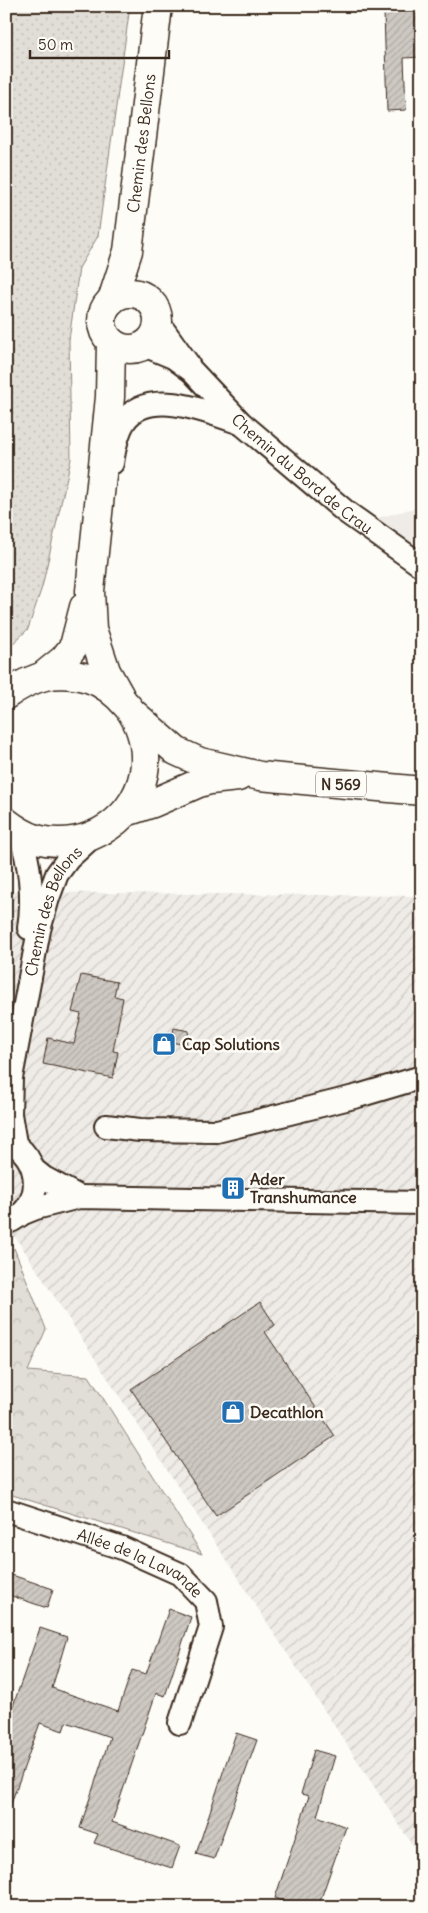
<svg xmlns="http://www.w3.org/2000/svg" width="428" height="1913" viewBox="0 0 428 1913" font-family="Delius,sans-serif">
	<defs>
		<pattern id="industrial-furrows" width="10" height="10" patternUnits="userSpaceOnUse" patternTransform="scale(1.25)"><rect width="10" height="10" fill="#efece7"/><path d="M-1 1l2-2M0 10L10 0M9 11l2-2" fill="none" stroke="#cecbc6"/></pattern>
		<pattern id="grass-dots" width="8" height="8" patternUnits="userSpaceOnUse" patternTransform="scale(1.25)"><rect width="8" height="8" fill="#e1ded7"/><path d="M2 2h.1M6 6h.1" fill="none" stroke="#c2bfb8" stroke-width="1.8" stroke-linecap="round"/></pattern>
		<pattern id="forest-crowns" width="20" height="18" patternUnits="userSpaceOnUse" patternTransform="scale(1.25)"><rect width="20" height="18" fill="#e1ded7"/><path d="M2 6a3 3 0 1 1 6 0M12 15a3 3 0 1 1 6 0" fill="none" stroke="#c2bfb8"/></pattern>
		<pattern id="building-hatch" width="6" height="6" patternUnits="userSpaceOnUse" patternTransform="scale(1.25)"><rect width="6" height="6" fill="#cdc8c2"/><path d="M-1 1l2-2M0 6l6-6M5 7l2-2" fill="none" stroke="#b1aca6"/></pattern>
	</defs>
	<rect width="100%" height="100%" fill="#fdfcf7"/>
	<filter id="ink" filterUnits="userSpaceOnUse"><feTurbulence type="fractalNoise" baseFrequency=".02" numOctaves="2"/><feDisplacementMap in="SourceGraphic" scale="10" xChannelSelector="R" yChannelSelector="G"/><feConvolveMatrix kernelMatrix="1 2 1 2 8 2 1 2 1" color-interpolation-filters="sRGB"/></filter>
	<g filter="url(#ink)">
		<polygon fill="#efece7" points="422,506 422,551 377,518"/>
		<polygon fill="url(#industrial-furrows)" points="6,892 422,896 422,1860 18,1241 15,1237 6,1238"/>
		<polygon fill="url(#grass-dots)" stroke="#8e847a" points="6,6 130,6 98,236 79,268 69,340 71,459 42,587 28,629 6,650"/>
		<polygon fill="url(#forest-crowns)" stroke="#8e847a" points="14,1248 46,1329 28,1371 89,1376 202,1554 6,1493 6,1258"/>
		<g fill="url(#building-hatch)" stroke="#3b2a1e">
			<polygon points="420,10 422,57 404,58 406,110 387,111 384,12"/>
			<polygon points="81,975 117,982 114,996 123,998 113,1051 118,1052 113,1078 43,1064 48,1038 74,1044 81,1014 72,1012"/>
			<polygon points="174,1028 189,1031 186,1045 171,1042"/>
			<polygon points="260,1302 275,1325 265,1332 335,1436 216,1516 131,1389"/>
			<polygon points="6,1573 53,1589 47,1608 6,1594"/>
			<polygon points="169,1609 191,1617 165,1696 156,1693 112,1822 180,1846 172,1868 94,1843 98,1834 80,1828 110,1737 66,1722 63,1731 40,1723 9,1809 6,1808 6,1726 40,1628 67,1637 52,1688 118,1711 132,1670 146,1674"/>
			<polygon points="236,1733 257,1740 214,1859 196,1854"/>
			<polygon points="314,1750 335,1756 317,1816 346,1827 318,1907 299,1907 275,1898 309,1796 301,1794"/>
		</g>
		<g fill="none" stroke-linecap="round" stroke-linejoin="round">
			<g stroke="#3b2a1e" stroke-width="26">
				<g id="minor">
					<polyline points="157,321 188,364"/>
					<path id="s1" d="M144,345L173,357L192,371L241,423L346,512L422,566"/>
					<path d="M112,463C114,450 117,433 124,422C147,386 209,412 240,423"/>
					<path d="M19,831C30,863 34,895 29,928"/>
					<polyline points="106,1126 140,1130 217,1131 358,1096 422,1077"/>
					<path d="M6,1140C43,1155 46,1209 6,1223"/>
					<path id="s2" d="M15,1143L10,1114L11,1078L39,930L48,898L57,874L68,859L93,836"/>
					<polyline points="34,1170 44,1178 79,1197"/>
					<polyline points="21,1214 36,1208 79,1197 422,1203"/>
					<path id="s3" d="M6,1510L122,1548L180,1574L206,1601L211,1627L180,1723"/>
				</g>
			</g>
			<g stroke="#3b2a1e" stroke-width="31">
				<g id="major">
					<circle cx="130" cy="321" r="28"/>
					<path id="s4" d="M112,300L128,251L158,6"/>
					<polyline points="111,342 110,397 90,591 92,629 106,671 120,696"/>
					<polyline points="43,676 64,659 74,646 84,607"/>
					<path d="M6,695C33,676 56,669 88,678C104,683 117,694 128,707C140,723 146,743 145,764C141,818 87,853 36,839C25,835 15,829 6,822"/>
					<polyline points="134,714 176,751 200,762 260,776 422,791"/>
					<polyline points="126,812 153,803 199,783 210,780 238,777"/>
				</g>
			</g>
			<use href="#minor" stroke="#fdfcf7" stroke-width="22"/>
			<use href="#major" stroke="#fdfcf7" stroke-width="28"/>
		</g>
	</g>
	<defs>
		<g id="shop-square" transform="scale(1.25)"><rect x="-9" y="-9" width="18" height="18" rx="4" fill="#1f6fb2" stroke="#fdfcf7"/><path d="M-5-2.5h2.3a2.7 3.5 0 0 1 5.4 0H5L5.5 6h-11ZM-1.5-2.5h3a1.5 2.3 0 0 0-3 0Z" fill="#fff"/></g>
		<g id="building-square" transform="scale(1.25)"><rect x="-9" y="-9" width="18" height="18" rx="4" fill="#1f6fb2" stroke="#fdfcf7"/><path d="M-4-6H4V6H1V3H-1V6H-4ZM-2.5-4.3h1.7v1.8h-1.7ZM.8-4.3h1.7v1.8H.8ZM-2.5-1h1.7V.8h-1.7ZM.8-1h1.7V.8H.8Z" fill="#fff"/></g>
	</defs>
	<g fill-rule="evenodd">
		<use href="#shop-square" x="164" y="1044"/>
		<use href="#building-square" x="233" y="1188"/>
		<use href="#shop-square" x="233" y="1412"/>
	</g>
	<g text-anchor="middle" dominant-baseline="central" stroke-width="5" stroke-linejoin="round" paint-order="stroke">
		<rect fill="#fdfcf7" stroke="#75695f" stroke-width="1" x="316" y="771.5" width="50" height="25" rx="4"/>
		<g font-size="15" font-weight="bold" fill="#3b2a1e">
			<text x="341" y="784">N 569</text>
		</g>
		<g font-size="16" fill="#3b2a1e" stroke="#fdfcf7">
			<text stroke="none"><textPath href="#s4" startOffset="160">Chemin des Bellons</textPath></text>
			<text stroke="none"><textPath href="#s1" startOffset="206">Chemin du Bord de Crau</textPath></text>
			<text stroke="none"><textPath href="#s2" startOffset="239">Chemin des Bellons</textPath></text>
			<text stroke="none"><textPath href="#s3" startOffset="145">Allée de la Lavande</textPath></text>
		</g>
		<g font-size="16" font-weight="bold" fill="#3b2a1e" stroke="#fdfcf7" text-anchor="start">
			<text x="182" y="1044">Cap Solutions</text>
			<text x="250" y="1179">Ader<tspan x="250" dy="18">Transhumance</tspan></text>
			<text x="250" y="1412">Decathlon</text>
		</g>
	</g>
	<rect width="428" height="1913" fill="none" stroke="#fdfcf7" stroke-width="25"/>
	<rect x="12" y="12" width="403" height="1888" fill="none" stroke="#3b2a1e" stroke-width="2" filter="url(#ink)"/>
	<path d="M30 50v8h139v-8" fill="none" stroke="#3b2a1e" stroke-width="2.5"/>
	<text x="38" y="50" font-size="15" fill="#3b2a1e" stroke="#fdfcf7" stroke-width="4" paint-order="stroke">50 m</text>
</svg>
